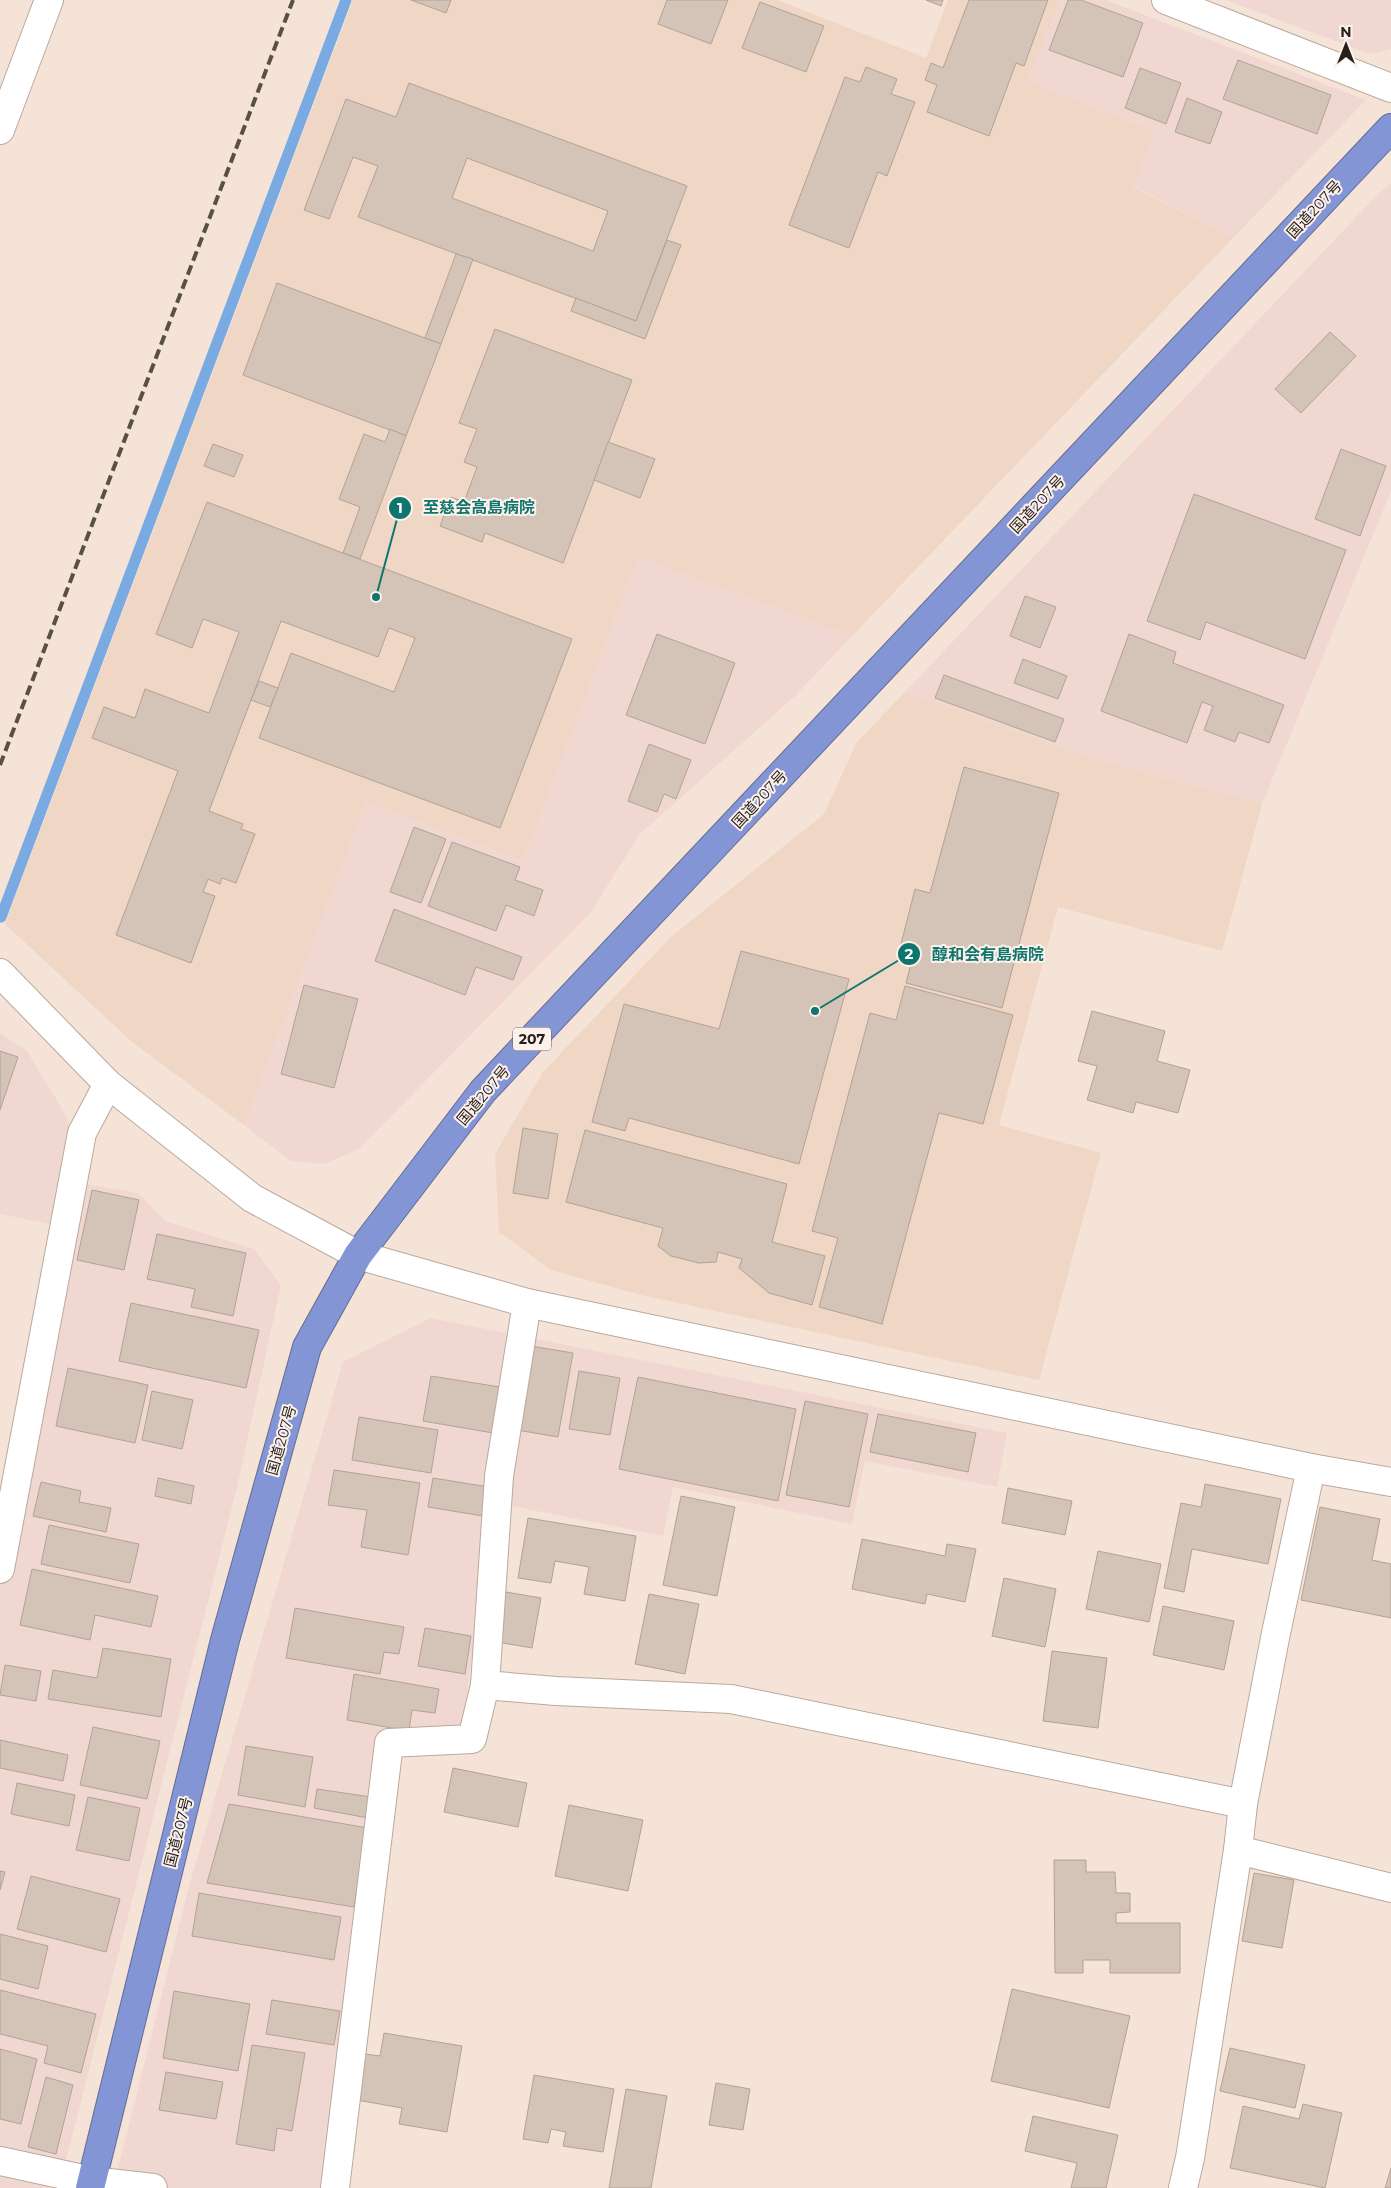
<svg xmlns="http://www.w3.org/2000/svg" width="1391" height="2188" viewBox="0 0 1391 2188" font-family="Montserrat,'Noto Sans JP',sans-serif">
	<rect width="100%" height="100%" fill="#f5e3d7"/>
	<g fill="#f1d7d1">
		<polygon points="1060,0 1106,0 1366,100 1233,238 1133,186 1155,131 1028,82"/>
		<polygon points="1226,0 1391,0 1391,49 1370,54"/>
		<polygon points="1391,183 1391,491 1262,804 1090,758 905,692 1379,193"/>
		<polygon points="638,557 852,636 795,696 640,834 590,913 359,1149 324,1164 291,1161 244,1125 366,802 523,861"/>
		<polygon points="0,1033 27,1051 67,1117 85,1184 138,1193 165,1221 254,1249 281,1285 237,1487 59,2188 0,2188 0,1491 50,1224 0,1214"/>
		<polygon points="431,1318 1007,1433 997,1487 865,1461 852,1524 673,1487 663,1536 492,1502 462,1731 384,1737 327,2188 113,2188 189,1886 343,1362"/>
	</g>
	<g fill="#efd6c5">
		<polygon points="353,0 777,0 926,58 948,0 1060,0 1028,82 1155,131 1133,187 1233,238 852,636 638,557 523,861 366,802 244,1125 131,1041 5,924"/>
		<polygon points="905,692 1090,758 1262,804 1222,951 1058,907 999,1125 1101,1153 1039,1380 641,1295 551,1270 499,1232 495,1154 543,1072 672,936 824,814 857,742"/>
	</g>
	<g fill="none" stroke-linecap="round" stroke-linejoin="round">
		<polyline stroke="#79aae1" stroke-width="11" points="1,917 346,0"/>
	</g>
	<g fill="#d4c3b7" stroke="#b2a296" fill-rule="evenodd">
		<polygon points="411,0 451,0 446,13"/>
		<polygon points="667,0 728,0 711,44 658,24"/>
		<polygon points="926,0 943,0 941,6"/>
		<polygon points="969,0 1048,0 1024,66 1016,63 989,136 927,112 937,85 925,80 931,63 943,68"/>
		<polygon points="1068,0 1081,0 1143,23 1123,77 1049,50"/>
		<polygon points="760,2 824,26 806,72 742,48"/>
		<polygon points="1238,60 1331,95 1317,134 1223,99"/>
		<polygon points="866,67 897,79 891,94 915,102 887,176 878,172 849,248 789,225 845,77 860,82"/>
		<polygon points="1140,68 1181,83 1166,124 1125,108"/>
		<path d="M409,83L687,186L636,321L358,217L378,166L353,157L329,219L304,210L346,99L396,117ZM467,158L608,211L593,251L452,198Z"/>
		<polygon points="1187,98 1222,112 1210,144 1175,132"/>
		<polygon points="667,240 681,245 645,339 571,311 576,298 636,321"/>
		<polygon points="456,254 473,259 441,344 425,338"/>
		<polygon points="277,283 441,344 406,436 243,375"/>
		<polygon points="495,329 632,380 563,563 485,533 482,542 440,526 451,497 464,502 477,467 464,462 477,429 459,423"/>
		<polygon points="1330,332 1356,356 1301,413 1275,389"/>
		<polygon points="390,429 406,436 360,559 343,553 360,507 339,499 364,434 385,442"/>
		<polygon points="608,442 655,459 640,498 594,480"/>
		<polygon points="213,444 243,455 234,477 204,466"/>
		<polygon points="1341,449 1386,466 1360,536 1315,519"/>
		<polygon points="1194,494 1346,550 1305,659 1206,622 1200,640 1147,621"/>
		<polygon points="207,502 572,639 500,828 259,738 291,653 394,692 415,638 389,628 378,657 281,621 209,811 243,824 241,829 255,834 236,883 222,878 220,884 208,879 203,892 215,896 191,963 116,935 178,771 92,738 104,707 135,718 145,689 209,713 239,632 203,619 192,648 156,634"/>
		<polygon points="1025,596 1056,607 1040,648 1010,636"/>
		<polygon points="657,634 735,663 705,744 626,715"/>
		<polygon points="1129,634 1176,652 1173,663 1284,705 1269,743 1239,732 1235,742 1204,730 1213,706 1202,702 1187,743 1101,711"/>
		<polygon points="1023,659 1067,676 1058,699 1014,683"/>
		<polygon points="944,675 1064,719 1055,742 935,698"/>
		<polygon points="259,681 278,688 270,707 251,700"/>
		<polygon points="649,744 691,760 676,799 664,794 657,812 628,801"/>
		<polygon points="964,767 1059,793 1002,1008 906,983 912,960 898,956 915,889 930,893"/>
		<polygon points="414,827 446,839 421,903 390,892"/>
		<polygon points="452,842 520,867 515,880 543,890 534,916 506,905 496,931 428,906"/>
		<polygon points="394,909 522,957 513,980 476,967 465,995 375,961"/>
		<polygon points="741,951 849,979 799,1164 629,1118 625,1131 592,1122 624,1004 719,1029"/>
		<polygon points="304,985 358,999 334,1088 281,1074"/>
		<polygon points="905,986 1013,1015 983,1124 939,1113 882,1324 819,1307 838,1238 812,1231 870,1013 896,1020"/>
		<polygon points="1092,1011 1165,1031 1157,1061 1190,1070 1178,1113 1136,1102 1133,1113 1087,1100 1097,1066 1078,1061"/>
		<polygon points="0,1051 18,1057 0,1110"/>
		<polygon points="523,1128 558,1134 548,1199 513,1193"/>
		<polygon points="585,1130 787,1184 772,1242 825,1256 812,1305 769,1293 739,1268 742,1259 718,1252 716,1262 699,1263 671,1256 658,1246 663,1228 566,1202"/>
		<polygon points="92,1190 139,1200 124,1270 77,1260"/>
		<polygon points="157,1234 246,1253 233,1316 191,1307 195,1289 147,1279"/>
		<polygon points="131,1303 259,1330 246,1388 119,1361"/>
		<polygon points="531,1346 573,1353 558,1437 517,1430"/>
		<polygon points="68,1368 148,1385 135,1443 56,1426"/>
		<polygon points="579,1371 620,1378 610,1435 569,1429"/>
		<polygon points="431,1376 500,1387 493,1433 423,1421"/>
		<polygon points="638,1377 796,1409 778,1501 619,1469"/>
		<polygon points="152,1391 193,1400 182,1449 142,1440"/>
		<polygon points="805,1401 868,1414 849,1507 786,1495"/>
		<polygon points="878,1414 976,1433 968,1472 870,1452"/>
		<polygon points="359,1417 438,1430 431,1473 352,1460"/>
		<polygon points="334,1470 420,1483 408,1555 361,1547 367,1510 328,1505"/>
		<polygon points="158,1478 194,1486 191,1504 155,1496"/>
		<polygon points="433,1478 489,1487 483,1516 428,1507"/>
		<polygon points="41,1482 81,1491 79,1502 111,1508 106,1532 33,1516"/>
		<polygon points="1205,1484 1281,1499 1268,1564 1192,1549 1184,1592 1164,1588 1181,1503 1201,1507"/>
		<polygon points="1008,1488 1072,1501 1065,1535 1002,1523"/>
		<polygon points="681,1496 735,1507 717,1596 663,1585"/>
		<polygon points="1320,1507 1380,1519 1372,1560 1391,1564 1391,1618 1301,1600"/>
		<polygon points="528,1518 636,1536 625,1601 584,1594 589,1567 555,1561 551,1583 518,1578"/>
		<polygon points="49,1525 139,1544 130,1583 41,1564"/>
		<polygon points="862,1539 945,1556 947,1544 976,1549 965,1602 927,1594 925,1604 852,1589"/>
		<polygon points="1098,1551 1161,1564 1149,1622 1086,1609"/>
		<polygon points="32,1569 158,1596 151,1627 95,1615 90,1640 20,1625"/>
		<polygon points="1004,1578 1056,1589 1045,1647 992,1636"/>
		<polygon points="506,1592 541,1598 532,1648 497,1642"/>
		<polygon points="649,1594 699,1604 685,1674 635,1664"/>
		<polygon points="1163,1606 1234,1621 1224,1670 1153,1655"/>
		<polygon points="295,1608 404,1627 399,1654 384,1652 380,1674 286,1658"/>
		<polygon points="425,1628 471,1636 465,1674 418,1666"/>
		<polygon points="103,1648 171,1659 161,1717 48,1699 53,1670 97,1678"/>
		<polygon points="1052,1651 1107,1658 1098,1728 1043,1721"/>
		<polygon points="5,1665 41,1671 36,1701 0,1695"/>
		<polygon points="354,1674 439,1689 435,1713 412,1710 409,1731 347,1720"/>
		<polygon points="93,1727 160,1741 147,1799 80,1785"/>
		<polygon points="0,1740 68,1755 63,1781 0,1768"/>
		<polygon points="246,1746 313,1757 305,1807 238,1795"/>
		<polygon points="453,1768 527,1783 518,1827 444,1812"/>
		<polygon points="17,1783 75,1795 69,1826 11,1814"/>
		<polygon points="317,1789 371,1797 368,1818 314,1808"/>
		<polygon points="88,1797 140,1808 129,1861 76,1850"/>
		<polygon points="229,1804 368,1828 354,1907 207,1883"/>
		<polygon points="569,1805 643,1820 628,1891 555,1876"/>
		<polygon points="1054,1860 1086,1860 1086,1872 1115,1872 1116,1893 1130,1893 1130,1912 1116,1913 1116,1923 1180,1923 1180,1973 1110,1973 1110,1960 1083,1960 1083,1973 1055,1973"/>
		<polygon points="0,1871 5,1872 0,1890"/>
		<polygon points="1254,1873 1294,1880 1282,1948 1242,1941"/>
		<polygon points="31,1876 120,1899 106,1952 17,1929"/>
		<polygon points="199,1893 341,1917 334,1960 192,1936"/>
		<polygon points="0,1934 48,1946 38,1989 0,1979"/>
		<polygon points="1012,1989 1130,2016 1109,2108 991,2081"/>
		<polygon points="0,1990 96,2014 81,2073 44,2063 48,2046 0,2034"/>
		<polygon points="174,1991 250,2004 238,2071 163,2058"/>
		<polygon points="272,2000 340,2011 334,2045 266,2034"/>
		<polygon points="384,2033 462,2046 447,2132 399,2124 402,2108 357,2100 365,2054 380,2056"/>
		<polygon points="252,2045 305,2053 292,2131 277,2128 274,2151 236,2144"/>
		<polygon points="1230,2048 1305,2065 1295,2108 1220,2091"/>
		<polygon points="0,2049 37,2059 21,2124 0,2119"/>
		<polygon points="166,2072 223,2082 216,2119 159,2110"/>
		<polygon points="534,2075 614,2089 603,2152 563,2146 566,2132 551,2129 548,2143 523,2139"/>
		<polygon points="46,2077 73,2085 56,2154 28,2147"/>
		<polygon points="716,2083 750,2089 743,2130 709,2125"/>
		<polygon points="626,2089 667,2096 651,2188 609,2188"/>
		<polygon points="1303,2104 1342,2113 1325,2188 1230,2168 1243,2106 1299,2119"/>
		<polygon points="1033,2116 1118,2135 1106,2188 1071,2188 1077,2163 1025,2151"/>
		<polygon points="1391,2168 1391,2188 1385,2188"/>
	</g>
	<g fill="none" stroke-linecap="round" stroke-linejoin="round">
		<g stroke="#baa99d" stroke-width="30">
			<g id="minor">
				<polyline points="1166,0 1391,88"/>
				<polyline points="0,130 49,0"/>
				<polyline points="0,973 108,1084 252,1198 358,1255 527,1303 1311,1468 1391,1482"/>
				<polyline points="527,1303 499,1476 485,1685 556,1691 731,1699 1243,1804"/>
				<polyline points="0,1569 82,1133 108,1084"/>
				<polyline points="1238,1850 1391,1888"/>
				<polyline points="0,2161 92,2181 153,2188"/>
				<polyline points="335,2188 389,1743 472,1739 485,1685"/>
				<polyline points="1183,2188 1190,2158 1238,1850 1243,1804 1276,1633 1311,1468"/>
			</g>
		</g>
		<g stroke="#626c94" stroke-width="30">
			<polyline id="highway" points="90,2188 225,1640 307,1347 358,1255 483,1091 1391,128"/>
		</g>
		<use href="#minor" stroke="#fff" stroke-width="28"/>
		<use href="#highway" stroke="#8395d5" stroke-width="28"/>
		<polyline stroke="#584f49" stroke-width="4" stroke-dasharray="10 5" stroke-linecap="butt" points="0,765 293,0"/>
	</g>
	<g text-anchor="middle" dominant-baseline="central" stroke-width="4" stroke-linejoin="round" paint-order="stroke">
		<rect fill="#fdf2eb" stroke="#665e59" stroke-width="1" x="513" y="1027.5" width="38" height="23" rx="4"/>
		<g font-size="14" font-weight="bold" fill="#261f1b">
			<text x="532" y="1039">207</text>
		</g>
		<g font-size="15" fill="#261f1b" stroke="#fdf2eb">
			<text transform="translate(1314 209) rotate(-47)">国道207号</text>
			<text transform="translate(1037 504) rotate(-47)">国道207号</text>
			<text transform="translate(759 799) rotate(-47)">国道207号</text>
			<text transform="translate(483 1095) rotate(-50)">国道207号</text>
			<text transform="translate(281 1440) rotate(-74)">国道207号</text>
			<text transform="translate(178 1832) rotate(-76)">国道207号</text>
		</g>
	</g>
	<path fill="none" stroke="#0f766e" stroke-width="2" d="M376 597L400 508M815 1011L909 954"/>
	<g fill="#0f766e" stroke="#fdf2eb" stroke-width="2">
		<circle cx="376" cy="597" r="5"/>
		<circle cx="815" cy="1011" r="5"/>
		<circle cx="400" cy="508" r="12"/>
		<circle cx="909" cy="954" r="12"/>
	</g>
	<g font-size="15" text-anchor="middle" font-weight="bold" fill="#fff">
		<text x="400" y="513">1</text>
		<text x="909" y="959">2</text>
	</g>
	<g font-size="16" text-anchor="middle" font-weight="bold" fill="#0f766e" stroke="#fdf2eb" stroke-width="4" stroke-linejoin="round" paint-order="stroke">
		<text x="479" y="513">至慈会高島病院</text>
		<text x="988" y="960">醇和会有島病院</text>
	</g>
	<g transform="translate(1346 45)" stroke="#fdf2eb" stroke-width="4" paint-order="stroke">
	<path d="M0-4L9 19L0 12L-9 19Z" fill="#261f1b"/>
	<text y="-8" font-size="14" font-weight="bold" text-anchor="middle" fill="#261f1b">N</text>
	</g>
</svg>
